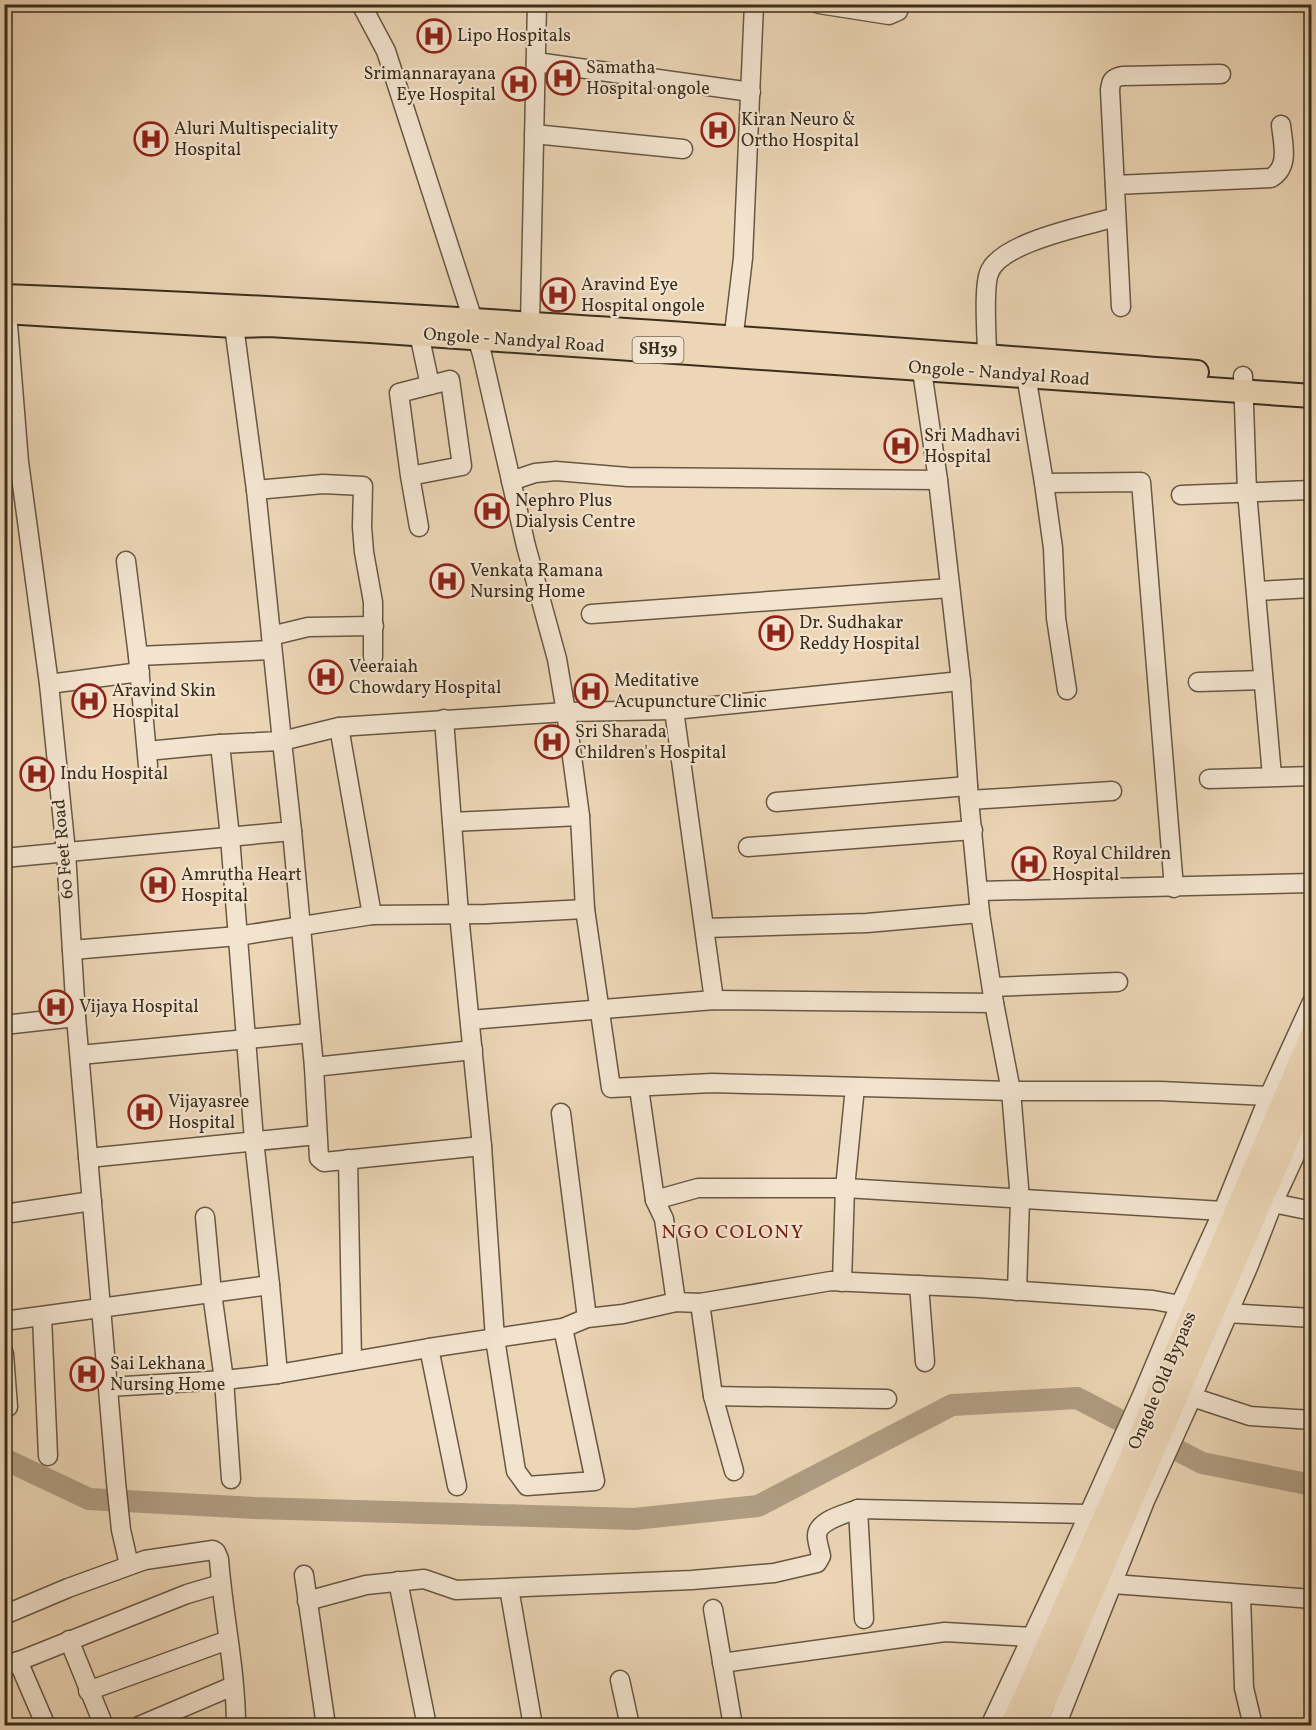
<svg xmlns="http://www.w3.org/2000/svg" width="1316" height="1730" viewBox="0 0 1316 1730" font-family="Vollkorn,serif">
	<rect width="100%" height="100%" fill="#ecd6b6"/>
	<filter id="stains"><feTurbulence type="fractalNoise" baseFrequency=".00333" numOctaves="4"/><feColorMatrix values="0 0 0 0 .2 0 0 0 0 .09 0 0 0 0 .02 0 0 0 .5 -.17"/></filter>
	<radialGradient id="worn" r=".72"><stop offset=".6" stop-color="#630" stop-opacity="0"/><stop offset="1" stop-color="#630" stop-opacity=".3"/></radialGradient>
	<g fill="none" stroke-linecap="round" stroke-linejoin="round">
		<polyline stroke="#b09d82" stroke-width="22" points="4,1459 89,1499 255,1508 634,1519 758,1506 952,1405 1077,1398 1202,1463 1312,1485"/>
		<g stroke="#675843" stroke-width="21">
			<g id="minor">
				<polyline points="361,4 386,51 473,320"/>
				<polyline points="819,4 889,15 898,11 900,4"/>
				<polyline points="536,62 751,92"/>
				<polyline points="534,134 683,149"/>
				<path d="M1115,185L1271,178C1290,167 1283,144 1281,125"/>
				<path d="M1121,307L1110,90C1111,81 1112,78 1122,76L1221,74"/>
				<polyline points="7,312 19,462 49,684 66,852 76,1017 116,1482 121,1530 129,1565"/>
				<polyline points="530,323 537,4"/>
				<polyline points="419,334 430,385"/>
				<polyline points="477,338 482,354 526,546 557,659 566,712 580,816 585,909 611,1088 712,1083 1011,1091 1160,1091 1269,1096"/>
				<polyline points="732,350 743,258 754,4"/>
				<path d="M987,356C987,337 983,289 989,273C1000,242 1086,226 1116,217"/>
				<polyline points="920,357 938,480 961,681 969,800 980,913 994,1003 1011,1091 1020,1200 1017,1291"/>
				<polyline points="1026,375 1044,483 1053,548 1056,618 1067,690"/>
				<polyline points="1243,376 1247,492 1272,776"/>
				<polyline points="410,476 462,466 450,380 399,393 410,476 419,527"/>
				<polyline points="511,481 535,473 556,471 628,477 938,480"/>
				<polyline points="1044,483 1141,482 1174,888"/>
				<polyline points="256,490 323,484 363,486 362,527 364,552 373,602 373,657"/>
				<polyline points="1181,495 1312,490"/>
				<polyline points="126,561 138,656 148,766"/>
				<polyline points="1256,591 1312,588"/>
				<polyline points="591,614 950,588"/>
				<polyline points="271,636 308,627 374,626"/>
				<polyline points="138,656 272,650"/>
				<polyline points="1198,682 1263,680"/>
				<polyline points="49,684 140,672"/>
				<polyline points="674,710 714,1000"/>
				<polyline points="444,719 459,914 482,1146 495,1339 516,1471 527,1486 595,1481 563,1328"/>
				<polyline points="339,727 372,915"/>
				<polyline points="147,751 220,744"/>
				<polyline points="1209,779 1312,776"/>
				<polyline points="969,800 1112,791"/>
				<polyline points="776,802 968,786"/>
				<polyline points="452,822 580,816"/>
				<polyline points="292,831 314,1067 319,1158 324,1162 482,1146"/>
				<polyline points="748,847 973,830"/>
				<polyline points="4,858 292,831 282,741 339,727 566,712 674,710 961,681"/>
				<polyline points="980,891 1312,883"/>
				<polyline points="705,928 867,923 980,913"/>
				<polyline points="72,950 238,936 372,915 486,914 585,909"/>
				<polyline points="992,987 1118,982"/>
				<polyline points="470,1020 714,1000 994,1003"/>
				<polyline points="4,1025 76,1017"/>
				<polyline points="80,1055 310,1033"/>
				<polyline points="314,1067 473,1050"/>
				<polyline points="639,1088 655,1200 664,1219 676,1302"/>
				<polyline points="561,1113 587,1318"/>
				<polyline points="88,1158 317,1135"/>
				<polyline points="348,1159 352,1361"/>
				<polyline points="655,1200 698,1188 845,1188 1223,1211"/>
				<polyline points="1273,1203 1312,1211"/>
				<polyline points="4,1214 92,1201"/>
				<polyline points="205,1217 212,1293 224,1380 231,1479"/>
				<polyline points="842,1282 845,1188 855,1087"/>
				<polyline points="270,1285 278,1374"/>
				<polyline points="919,1285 925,1362"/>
				<polyline points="700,1303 713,1396 734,1471"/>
				<polyline points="1227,1313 1312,1318"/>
				<polyline points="42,1317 48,1456"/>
				<polyline points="4,1321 270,1285 254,1140 230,837 220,744 282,741 256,490 234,326"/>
				<polyline points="429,1348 457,1486"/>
				<polyline points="4,1354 8,1407"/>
				<polyline points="109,1387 224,1380 278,1374 429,1348 563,1328 587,1318 623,1314 676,1302 700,1303 831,1281 980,1288 1153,1300 1180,1305"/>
				<polyline points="713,1396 887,1399"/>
				<polyline points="1192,1397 1250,1416 1312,1420"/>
				<polyline points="858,1509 864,1619"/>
				<polyline points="304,1575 326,1726"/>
				<polyline points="398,1581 427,1726"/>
				<polyline points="1113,1584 1312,1599"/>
				<polyline points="509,1588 533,1726"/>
				<polyline points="1241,1595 1244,1688 1253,1726"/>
				<path d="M307,1601L366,1585L424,1579L456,1590L692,1580L774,1573L817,1563L821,1556C820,1550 817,1542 817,1536C817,1520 846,1514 858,1509L1088,1514"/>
				<polyline points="713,1609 733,1726"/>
				<path d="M4,1615L68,1588L145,1560L213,1550L216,1552L219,1559C223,1614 236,1670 236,1726"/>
				<polyline points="69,1640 104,1726"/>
				<polyline points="18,1661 46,1726"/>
				<polyline points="722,1663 945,1632 1031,1637"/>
				<polyline points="4,1667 187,1594 221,1584"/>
				<polyline points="620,1680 630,1726"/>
				<polyline points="88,1691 228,1640"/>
				<polyline points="139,1726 233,1686"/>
				<polyline points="990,1726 1073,1549 1143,1393 1180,1305 1223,1211 1269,1096 1312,1002"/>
				<polyline points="1056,1726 1145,1501 1192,1397 1249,1265 1273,1203 1312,1119"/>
			</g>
		</g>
		<g stroke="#3b2e1d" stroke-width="26">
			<g id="major">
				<path d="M4,296C403,311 800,342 1197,372"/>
				<polyline points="4,312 234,326 269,325 370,331 1312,396"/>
				<polyline points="1012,1726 1131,1457 1312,1034"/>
				<polyline points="1034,1726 1312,1083"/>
			</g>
		</g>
		<use href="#minor" stroke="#f3e4d0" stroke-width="18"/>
		<use href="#major" stroke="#ecd6b6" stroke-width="22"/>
	</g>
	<defs>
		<g id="hospital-ring" transform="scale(1.725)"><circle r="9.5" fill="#f3e4d0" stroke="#8f2418" stroke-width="1.5"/><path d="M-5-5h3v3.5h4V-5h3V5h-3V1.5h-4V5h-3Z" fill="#8f2418"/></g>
	</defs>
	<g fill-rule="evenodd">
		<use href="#hospital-ring" x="434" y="36"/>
		<use href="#hospital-ring" x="563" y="78"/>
		<use href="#hospital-ring" x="519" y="84"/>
		<use href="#hospital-ring" x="718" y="130"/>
		<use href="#hospital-ring" x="151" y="139"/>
		<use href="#hospital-ring" x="558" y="295"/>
		<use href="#hospital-ring" x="901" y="446"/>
		<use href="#hospital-ring" x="492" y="511"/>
		<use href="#hospital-ring" x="447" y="581"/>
		<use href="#hospital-ring" x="776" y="633"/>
		<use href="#hospital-ring" x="326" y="677"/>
		<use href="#hospital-ring" x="591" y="691"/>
		<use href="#hospital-ring" x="89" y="701"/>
		<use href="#hospital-ring" x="552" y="742"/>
		<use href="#hospital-ring" x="37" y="774"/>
		<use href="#hospital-ring" x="1029" y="864"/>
		<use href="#hospital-ring" x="158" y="885"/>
		<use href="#hospital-ring" x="56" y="1007"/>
		<use href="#hospital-ring" x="145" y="1112"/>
		<use href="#hospital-ring" x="87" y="1374"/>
	</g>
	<g text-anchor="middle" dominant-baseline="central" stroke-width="4.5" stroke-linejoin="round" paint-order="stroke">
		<rect fill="#f3e4d0" stroke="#726553" stroke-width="1.5" x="632.5" y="337" width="51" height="26" rx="4.5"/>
		<g font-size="16" font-weight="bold" fill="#3b2e1d">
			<text x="658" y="350">SH39</text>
		</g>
		<g font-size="18" fill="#3b2e1d" stroke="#f3e4d0" text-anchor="start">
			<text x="457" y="36">Lipo Hospitals</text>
			<text x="586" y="68">Samatha<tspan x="586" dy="21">Hospital ongole</tspan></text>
			<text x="496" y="74" text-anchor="end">Srimannarayana<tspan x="496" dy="21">Eye Hospital</tspan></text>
			<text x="741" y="120">Kiran Neuro &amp;<tspan x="741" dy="21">Ortho Hospital</tspan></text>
			<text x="174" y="129">Aluri Multispeciality<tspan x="174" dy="21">Hospital</tspan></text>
			<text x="581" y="285">Aravind Eye<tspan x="581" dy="21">Hospital ongole</tspan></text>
			<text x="924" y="436">Sri Madhavi<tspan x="924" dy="21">Hospital</tspan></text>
			<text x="515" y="501">Nephro Plus<tspan x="515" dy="21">Dialysis Centre</tspan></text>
			<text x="470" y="571">Venkata Ramana<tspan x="470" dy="21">Nursing Home</tspan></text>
			<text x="799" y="623">Dr. Sudhakar<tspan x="799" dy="21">Reddy Hospital</tspan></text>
			<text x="349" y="667">Veeraiah<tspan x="349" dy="21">Chowdary Hospital</tspan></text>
			<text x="614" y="681">Meditative<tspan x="614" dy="21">Acupuncture Clinic</tspan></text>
			<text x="112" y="691">Aravind Skin<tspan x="112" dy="21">Hospital</tspan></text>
			<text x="575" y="732">Sri Sharada<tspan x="575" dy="21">Children's Hospital</tspan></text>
			<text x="60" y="774">Indu Hospital</text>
			<text x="1052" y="854">Royal Children<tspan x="1052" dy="21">Hospital</tspan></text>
			<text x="181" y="875">Amrutha Heart<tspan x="181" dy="21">Hospital</tspan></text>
			<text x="79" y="1007">Vijaya Hospital</text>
			<text x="168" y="1102">Vijayasree<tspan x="168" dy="21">Hospital</tspan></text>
			<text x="110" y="1364">Sai Lekhana<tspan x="110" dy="21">Nursing Home</tspan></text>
		</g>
		<g font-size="18" fill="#3b2e1d" stroke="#f3e4d0">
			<text transform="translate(514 341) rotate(4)">Ongole - Nandyal Road</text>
			<text transform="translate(999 374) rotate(4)">Ongole - Nandyal Road</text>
			<text transform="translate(64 849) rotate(-95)">60 Feet Road</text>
			<text transform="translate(1163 1381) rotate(-67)">Ongole Old Bypass</text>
		</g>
		<g font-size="20" letter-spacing="1.5" fill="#7a1f14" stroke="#f3e4d0">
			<text x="733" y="1233">NGO COLONY</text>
		</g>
	</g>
	<rect width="1316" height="1730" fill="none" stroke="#ecd6b6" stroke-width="24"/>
	<rect x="6" y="6" width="1304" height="1718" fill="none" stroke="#3b2e1d" stroke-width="3"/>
	<rect x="12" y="12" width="1292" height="1706" fill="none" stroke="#3b2e1d" stroke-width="1.5"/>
	<rect width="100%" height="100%" filter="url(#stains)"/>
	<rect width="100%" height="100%" fill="url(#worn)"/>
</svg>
